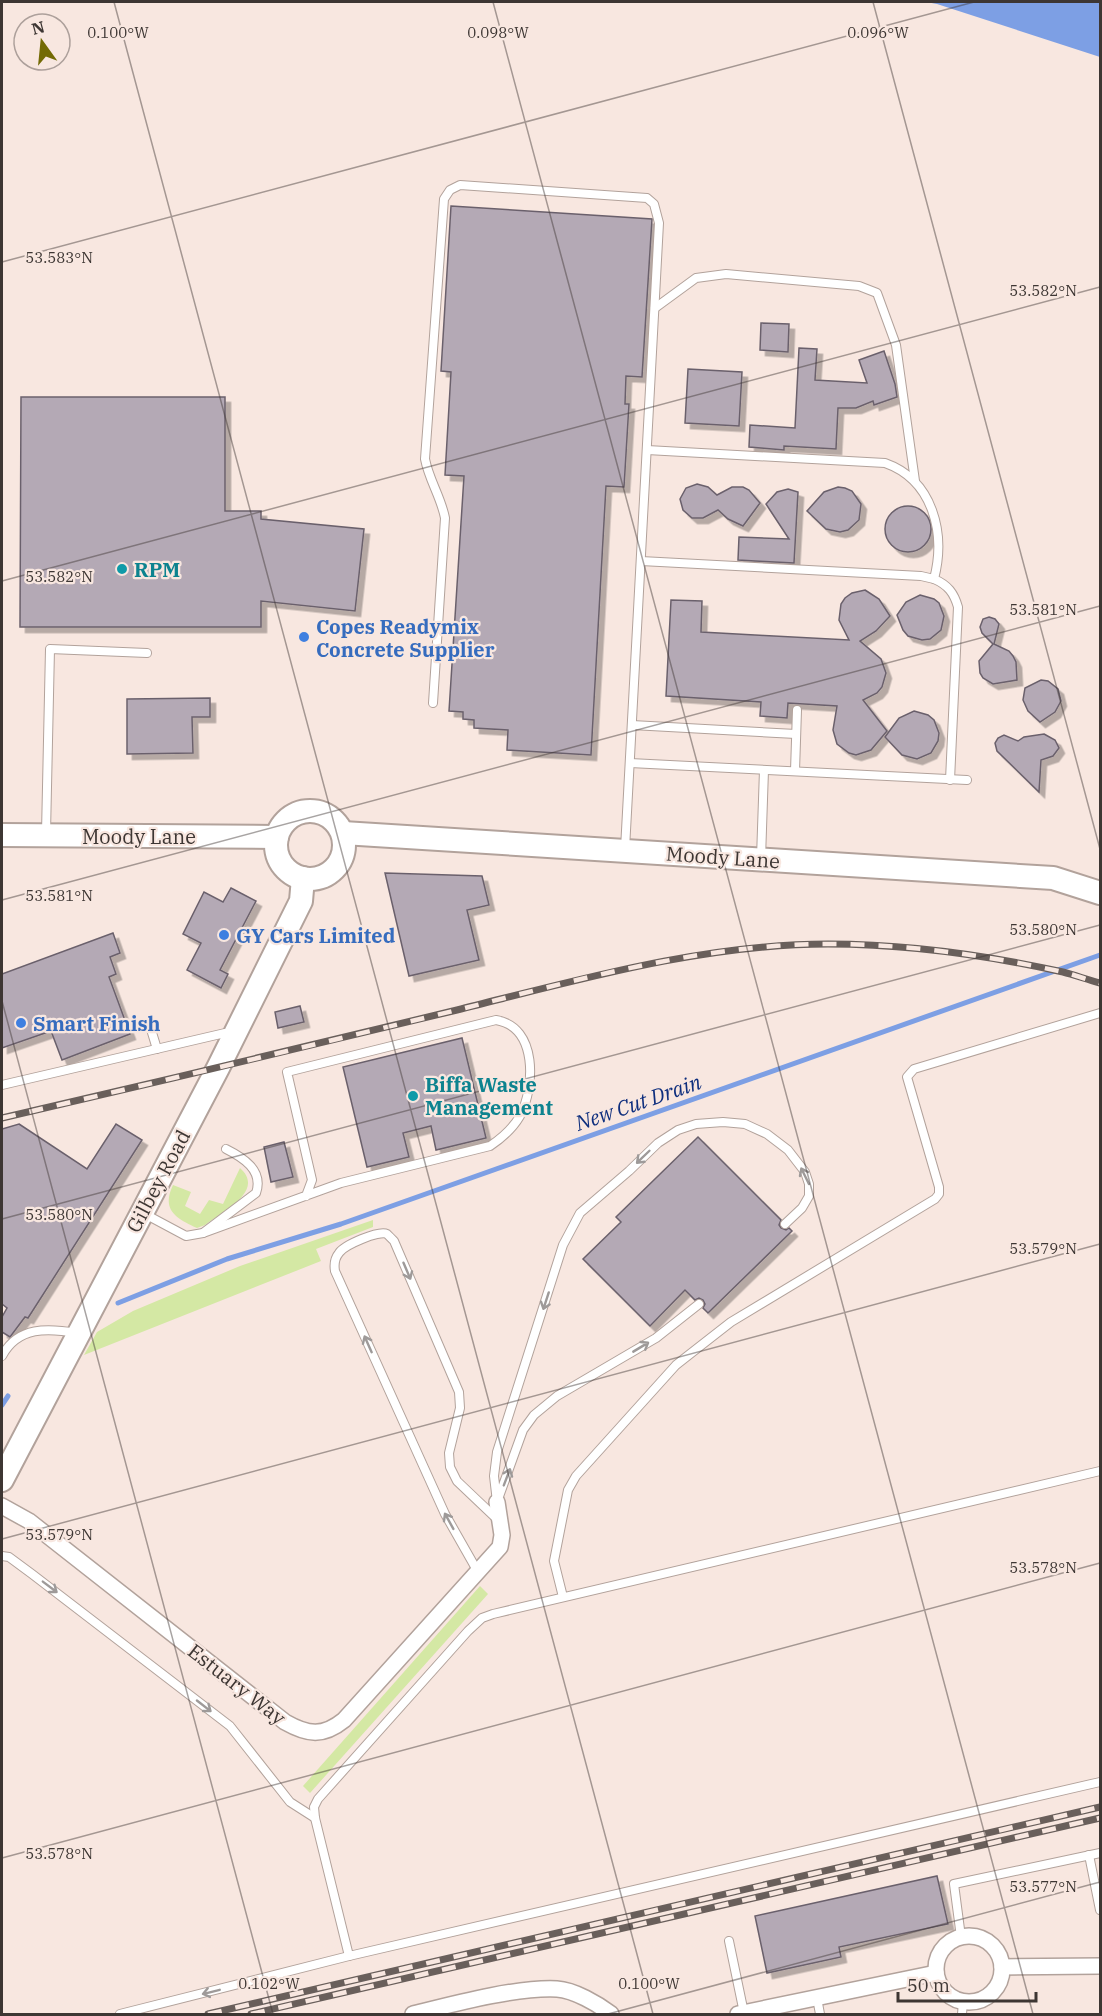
<svg xmlns="http://www.w3.org/2000/svg" width="1102" height="2016" viewBox="0 0 1102 2016" font-family="'IBM Plex Serif',serif">
	<defs>
		<filter id="shadow"><feDropShadow dx="5.5" dy="5.5" stdDeviation="0" flood-color="#0004"/></filter>
	</defs>
	<rect width="100%" height="100%" fill="#f8e7e0"/>
	<g fill="#d4e8a4">
		<path d="M240,1168C266,1191 222,1212 205,1225L197,1228C176,1218 161,1210 173,1185L191,1192L185,1206L200,1214L209,1200L223,1204Z"/>
		<polygon points="373,1220 373,1227 316,1249 321,1261 84,1355 97,1332 133,1311 240,1266"/>
		<polygon points="480,1586 488,1594 310,1793 303,1786"/>
	</g>
	<polygon fill="#7d9fe4" points="926,2 1100,2 1100,57 937,4"/>
	<g fill="none" stroke-linecap="round" stroke-linejoin="round">
		<g stroke="#7d9fe4" stroke-width="5">
			<polyline points="118,1303 227,1259 341,1224 1100,955"/>
			<polyline points="2,1405 8,1396"/>
		</g>
	</g>
	<g fill="#b4a9b5" stroke="#6b616c" stroke-width="1.5" filter="url(#shadow)">
		<polygon points="451,206 652,219 642,377 626,376 625,404 629,404 624,487 606,486 591,755 507,750 508,730 474,728 474,720 463,719 463,712 449,711 464,476 445,475 451,372 441,371"/>
		<polygon points="761,323 789,324 788,352 760,350"/>
		<polygon points="799,348 817,349 815,380 867,383 859,360 884,351 895,384 897,397 874,405 873,401 856,408 838,408 836,449 784,446 784,450 749,447 750,425 795,428"/>
		<polygon points="688,369 742,372 739,426 685,423"/>
		<polygon points="21,397 225,397 225,511 261,511 261,519 364,529 355,611 261,601 261,627 20,627"/>
		<polygon points="697,484 708,487 717,495 732,487 743,487 749,490 760,503 743,526 728,519 718,510 703,518 692,518 683,510 680,499 686,488"/>
		<polygon points="838,487 845,488 852,491 861,504 859,520 848,530 840,532 826,529 807,511 824,492"/>
		<polygon points="788,489 798,492 794,563 738,560 739,537 789,539 766,504 777,492"/>
		<circle cx="908" cy="529" r="23"/>
		<polygon points="865,590 879,599 890,616 876,631 860,641 881,659 886,673 882,687 877,693 863,700 887,731 871,750 856,755 849,753 837,744 833,730 837,706 788,703 787,718 760,716 761,702 666,696 671,600 702,601 701,632 849,640 839,620 841,604 845,598 852,593"/>
		<polygon points="920,595 934,599 939,603 944,616 941,630 930,639 922,640 908,636 903,630 897,615 906,602"/>
		<polygon points="989,617 995,619 999,624 994,644 1009,651 1013,656 1016,662 1017,680 993,684 983,678 980,673 979,661 993,644 982,633 980,627 983,619"/>
		<polygon points="1041,680 1048,681 1058,689 1061,701 1055,712 1040,722 1028,711 1023,700 1025,688"/>
		<polygon points="210,698 210,717 192,717 193,753 127,754 127,699"/>
		<polygon points="914,711 928,715 934,720 939,733 938,741 931,753 917,759 902,755 885,737 899,718"/>
		<polygon points="1044,734 1055,740 1059,748 1053,756 1041,760 1039,792 997,751 995,743 998,738 1004,735 1018,741 1024,737"/>
		<polygon points="385,873 482,876 489,905 467,910 479,960 409,976"/>
		<polygon points="231,888 256,901 220,970 228,974 221,988 187,970 201,943 183,934 204,892 223,902"/>
		<polygon points="113,933 120,953 110,957 116,974 109,977 130,1034 62,1060 51,1031 2,1048 2,974"/>
		<polygon points="300,1006 304,1022 278,1028 275,1012"/>
		<polygon points="462,1038 486,1138 436,1150 431,1126 403,1133 409,1157 367,1167 343,1067"/>
		<polygon points="19,1124 87,1169 116,1124 142,1140 28,1318 25,1317 10,1337 2,1332 2,1317 7,1308 2,1304 2,1129"/>
		<polygon points="698,1137 781,1220 779,1225 781,1228 786,1230 789,1228 792,1231 708,1313 703,1308 705,1304 703,1300 699,1298 695,1300 685,1290 650,1326 583,1259 621,1222 616,1217"/>
		<polygon points="284,1142 293,1177 271,1182 264,1147"/>
		<polygon points="937,1876 948,1924 839,1947 841,1957 767,1973 755,1916"/>
	</g>
	<g fill="none" stroke-linecap="round" stroke-linejoin="round">
		<g stroke="#b2a29b" stroke-width="10">
			<g id="lane">
				<polyline points="655,308 696,278 726,274 859,286 877,293 896,345 915,481"/>
				<path d="M647,450L885,463C933,480 946,533 934,579C948,585 954,593 958,607L950,780"/>
				<polyline points="641,561 921,576 934,579"/>
				<path d="M433,703L445,518C441,497 429,480 425,459L444,199L450,190L460,185L647,198L654,204L659,223L625,849"/>
				<polyline points="632,725 796,734"/>
				<polyline points="630,763 967,780"/>
				<polyline points="795,771 797,710"/>
				<polyline points="46,833 50,649 147,653"/>
				<polyline points="761,858 764,770"/>
				<polyline points="150,1026 157,1049"/>
				<polyline points="2,1085 225,1033 230,1036"/>
				<path d="M143,1213L186,1236L203,1233L256,1193C264,1170 242,1157 226,1149"/>
				<path d="M203,1233L341,1183L490,1146C502,1138 513,1128 520,1116C535,1087 538,1027 496,1020L287,1072L312,1180L306,1196"/>
				<polyline points="699,1304 656,1338 557,1396 534,1415 523,1430 497,1502 494,1476 497,1452 563,1245 580,1213 629,1171 658,1143 678,1130 696,1124 723,1122 745,1124 767,1134 788,1150 805,1172 809,1184 809,1196 802,1208 785,1224"/>
				<path d="M2,1356C18,1326 48,1328 77,1333"/>
				<polyline points="1100,1471 493,1614 482,1618 468,1631 318,1799 314,1807 315,1818 349,1956 1100,1782"/>
				<polyline points="2,1556 9,1557 32,1574 230,1726 290,1802 315,1818"/>
				<path d="M478,1572L445,1514L335,1271C334,1265 334,1259 339,1253C344,1245 379,1230 387,1234C388,1235 394,1241 394,1241L459,1392L460,1408L449,1453L450,1467L457,1481L497,1519"/>
				<polyline points="563,1597 554,1561 568,1490 576,1476 676,1365 690,1354 731,1322 935,1199 939,1194 939,1187 907,1077 914,1069 1100,1013"/>
				<polyline points="1089,1855 1100,1910"/>
				<polyline points="961,1937 954,1884 1100,1853"/>
				<polyline points="729,1941 744,2013"/>
				<polyline points="817,1998 820,2014"/>
				<polyline points="120,2014 349,1956"/>
				<polyline points="962,2014 963,2002"/>
			</g>
		</g>
		<g stroke="#b2a29b" stroke-width="18">
			<g id="street">
				<path d="M2,1506L29,1521L285,1722C308,1735 323,1737 344,1720L500,1547L502,1535L497,1502"/>
				<circle cx="969" cy="1969" r="33"/>
				<polyline points="1002,1967 1100,1966"/>
				<path d="M413,2014C453,2004 516,1987 557,1989C574,1990 598,2004 611,2014"/>
				<polyline points="738,2014 936,1973"/>
			</g>
		</g>
		<g stroke="#b2a29b" stroke-width="26">
			<g id="secondary">
				<circle cx="310" cy="845" r="34"/>
				<polyline points="343,833 1053,878 1100,893"/>
				<polyline points="2,835 277,837"/>
				<polyline points="2,1480 218,1068 301,901 303,878"/>
			</g>
		</g>
		<use href="#lane" stroke="#fff" stroke-width="8"/>
		<use href="#street" stroke="#fff" stroke-width="15"/>
		<use href="#secondary" stroke="#fff" stroke-width="22"/>
		<g stroke="#695f5b" stroke-width="7">
			<g id="rail">
				<path d="M2,1118C154,1083 305,1047 457,1010C578,980 702,944 828,944C906,944 986,955 1063,972C1075,975 1088,980 1100,983"/>
				<polyline points="208,2014 1100,1807"/>
				<polyline points="251,2014 1100,1818"/>
			</g>
		</g>
		<use href="#rail" stroke="#f8e7e0" stroke-width="4.5" stroke-dasharray="14" stroke-linecap="butt"/>
	</g>
	<defs><path id="oneway-shaft" d="M-6 0H5M1.5-3L5.5 0L1.5 3" fill="none" stroke-width="1.6" stroke-linecap="round" stroke-linejoin="round" transform="scale(1.5)"/></defs>
	<g stroke="#9e9a99">
		<use href="#oneway-shaft" transform="translate(643 1157) rotate(136)"/>
		<use href="#oneway-shaft" transform="translate(805 1176) rotate(-116)"/>
		<use href="#oneway-shaft" transform="translate(407 1271) rotate(67)"/>
		<use href="#oneway-shaft" transform="translate(546 1301) rotate(108)"/>
		<use href="#oneway-shaft" transform="translate(368 1344) rotate(-114)"/>
		<use href="#oneway-shaft" transform="translate(641 1347) rotate(-31)"/>
		<use href="#oneway-shaft" transform="translate(507 1477) rotate(-69)"/>
		<use href="#oneway-shaft" transform="translate(449 1521) rotate(-119)"/>
		<use href="#oneway-shaft" transform="translate(50 1587) rotate(37)"/>
		<use href="#oneway-shaft" transform="translate(204 1706) rotate(38)"/>
		<use href="#oneway-shaft" transform="translate(211 1992) rotate(166)"/>
	</g>
	<path fill="none" stroke="#3d3633" stroke-width="1.5" stroke-opacity="0.45" d="M114,2L653,2014M493,2L1033,2014M873,2L1100,849M2,262L974,2M2,581L1100,287M2,900L1100,606M2,1001L273,2014M2,1219L1100,925M2,1539L1100,1244M2,1858L1100,1563M608,2014L1100,1882"/>
	<g fill="#0f9aa8" stroke="#f8e7e0" stroke-width="2">
		<circle cx="122" cy="569" r="6"/>
		<circle cx="413" cy="1096" r="6"/>
	</g>
	<g fill="#3f7fe0" stroke="#f8e7e0" stroke-width="2">
		<circle cx="304" cy="637" r="6"/>
		<circle cx="224" cy="935" r="6"/>
		<circle cx="21" cy="1023" r="6"/>
	</g>
	<g text-anchor="middle" dominant-baseline="central" stroke-width="4.5" stroke-linejoin="round" paint-order="stroke">
		<g font-size="20" font-weight="bold" fill="#0d838f" stroke="#f8e7e0" text-anchor="start">
			<text x="134" y="569">RPM</text>
			<text x="425" y="1084">Biffa Waste<tspan x="425" dy="23">Management</tspan></text>
		</g>
		<g font-size="20" font-weight="bold" fill="#366cbe" stroke="#f8e7e0" text-anchor="start">
			<text x="316" y="626">Copes Readymix<tspan x="316" dy="23">Concrete Supplier</tspan></text>
			<text x="236" y="935">GY Cars Limited</text>
			<text x="33" y="1023">Smart Finish</text>
		</g>
		<g font-size="20" fill="#3d3633" stroke="#f8e7e0">
			<text x="139" y="836">Moody Lane</text>
			<text transform="translate(723 857) rotate(4)">Moody Lane</text>
			<text transform="translate(158 1181) rotate(-62)">Gilbey Road</text>
			<text transform="translate(237 1684) rotate(38)">Estuary Way</text>
		</g>
		<g font-size="21" font-style="italic" fill="#0e2e7d" stroke="#f8e7e0">
			<text transform="translate(638 1102) rotate(-19)">New Cut Drain</text>
		</g>
	</g>
	<g font-size="15" text-anchor="middle" fill="#3d3633" stroke="#f8e7e0" stroke-width="4.5" stroke-linejoin="round" paint-order="stroke">
		<text x="118" y="38">0.100°W</text>
		<text x="498" y="38">0.098°W</text>
		<text x="878" y="38">0.096°W</text>
		<text x="59" y="263">53.583°N</text>
		<text x="1043" y="296">53.582°N</text>
		<text x="59" y="582">53.582°N</text>
		<text x="1043" y="615">53.581°N</text>
		<text x="59" y="901">53.581°N</text>
		<text x="1043" y="935">53.580°N</text>
		<text x="59" y="1220">53.580°N</text>
		<text x="1043" y="1254">53.579°N</text>
		<text x="59" y="1540">53.579°N</text>
		<text x="1043" y="1573">53.578°N</text>
		<text x="59" y="1859">53.578°N</text>
		<text x="1043" y="1892">53.577°N</text>
		<text x="269" y="1989">0.102°W</text>
		<text x="649" y="1989">0.100°W</text>
	</g>
	<rect width="1102" height="2016" fill="none" stroke="#3d3633" stroke-width="6"/>
	<g transform="translate(42 42) rotate(345)"><circle r="28" fill="#f8e7e0" stroke="#ada09b" stroke-width="1.5"/>
	<path d="M0-4.5L10 22L0 15L-10 22Z" fill="#736a04"/>
	<text y="-9" font-size="16" font-weight="bold" text-anchor="middle" fill="#3d3633">N</text>
	</g>
	<path d="M898 1992v9h138v-9" fill="none" stroke="#3d3633" stroke-width="3"/>
	<text x="907" y="1992" font-size="18" fill="#3d3633" stroke="#f8e7e0" stroke-width="4.5" paint-order="stroke">50 m</text>
</svg>
